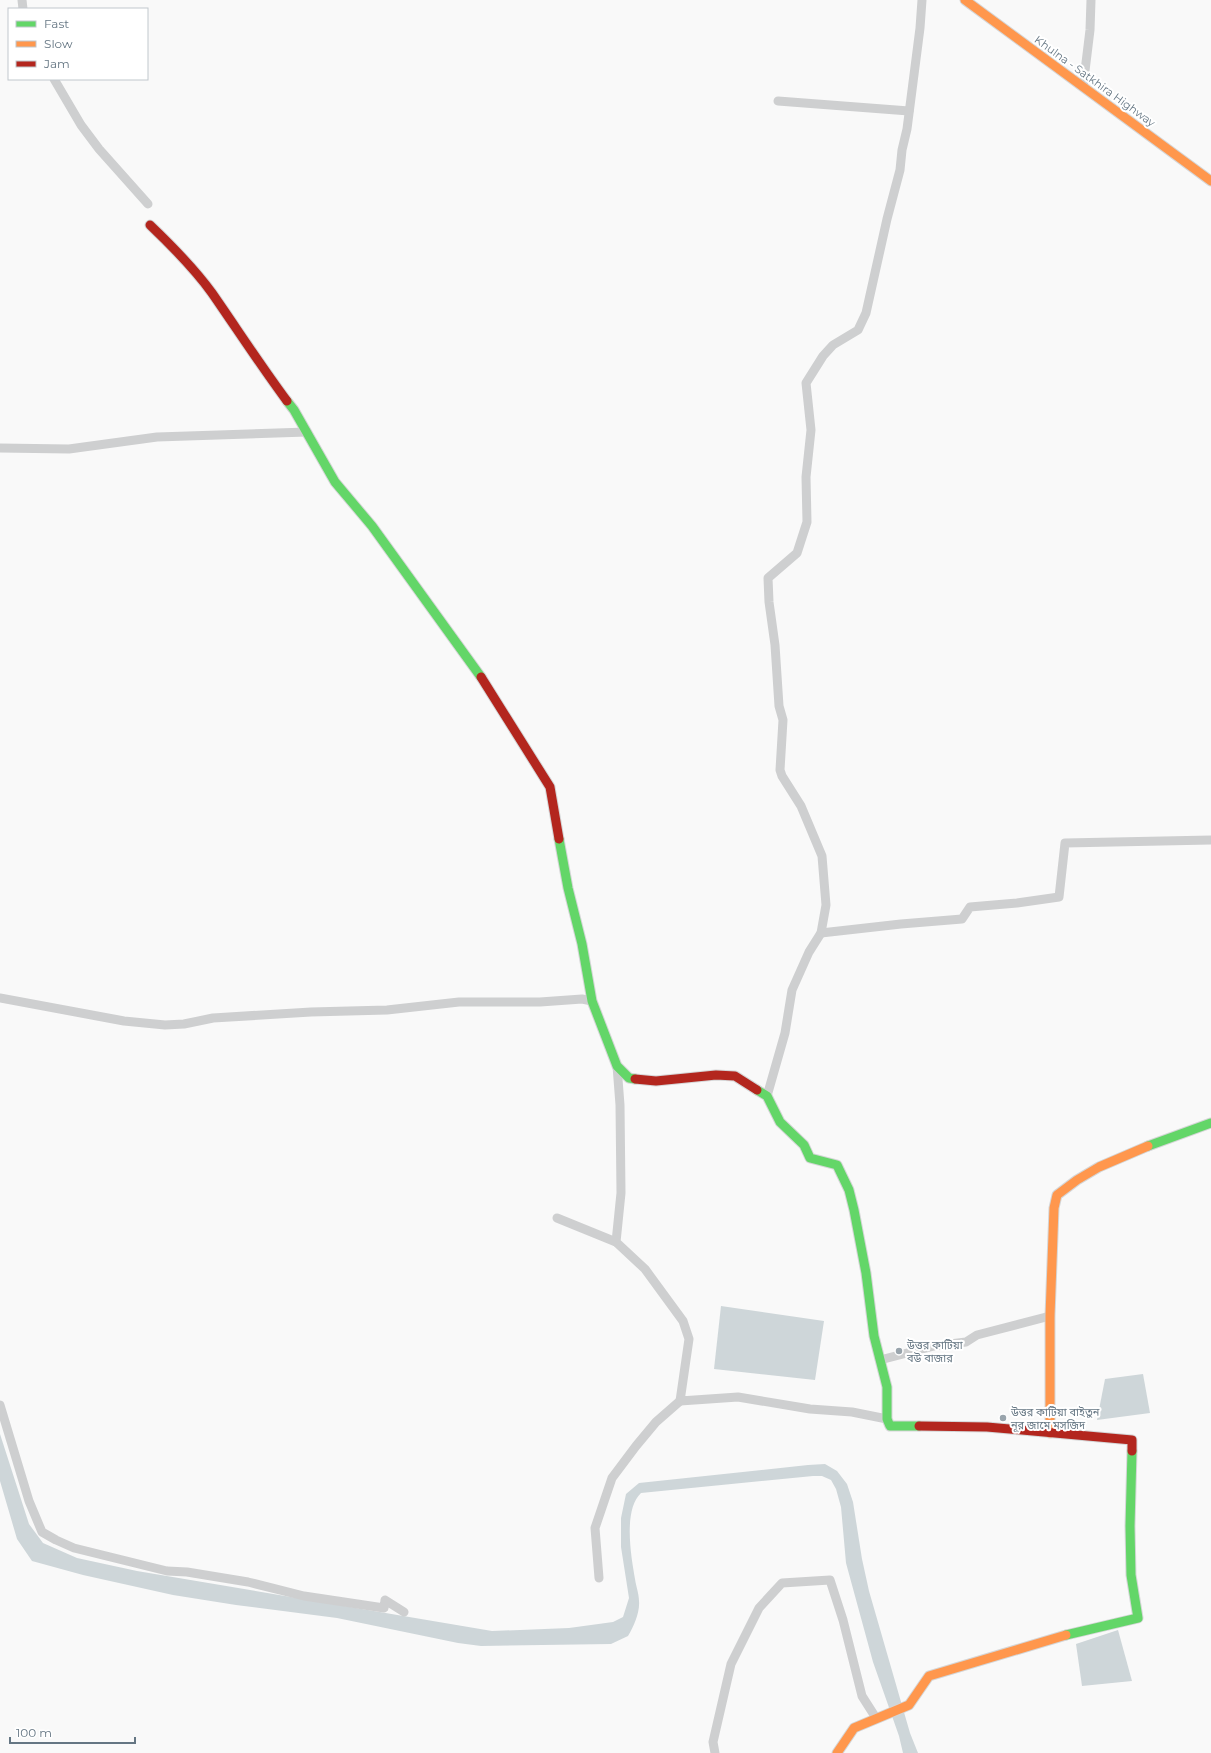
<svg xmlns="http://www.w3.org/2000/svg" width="1211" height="1753" viewBox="0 0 1211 1753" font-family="Montserrat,'Noto Sans Bengali',sans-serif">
	<rect width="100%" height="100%" fill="#f9f9f9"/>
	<g fill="#ced6d9">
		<polygon points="721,1306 824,1321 815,1380 714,1369"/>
		<polygon points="1143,1374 1150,1413 1097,1420 1105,1379"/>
		<path d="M0,1434L29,1524L43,1543L77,1558L137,1571L492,1631L569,1628L613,1622L623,1617L629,1598L621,1547V1518L626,1494L639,1483L808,1465L825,1464L837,1471L847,1484L853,1502L862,1559L869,1591L910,1733L918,1753H903L899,1736L873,1662L846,1563L841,1507L836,1489L831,1480L822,1476H813L641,1493C623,1510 631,1556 635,1579C636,1586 639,1594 639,1601C640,1612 634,1626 628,1636L611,1644L481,1646L458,1643L337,1618L236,1605L173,1595L83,1575L32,1561L17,1539L0,1481Z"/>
		<polygon points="1118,1630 1132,1681 1082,1686 1076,1644"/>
	</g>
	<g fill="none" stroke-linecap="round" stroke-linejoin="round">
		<g stroke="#d5d6d7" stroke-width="11">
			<g id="fast">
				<polyline points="287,401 294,410 335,482 372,526 481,677"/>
				<polyline points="559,839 568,888 582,944 592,1001 617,1066 629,1078 635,1079"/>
				<polyline points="757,1090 767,1096 780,1122 804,1145 810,1158 837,1165 849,1190 854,1210 866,1273 874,1336 887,1387 887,1419 890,1426 919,1426"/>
				<polyline points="1148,1146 1211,1123"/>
				<polyline points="1066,1635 1138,1618 1131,1575 1130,1526 1132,1451"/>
			</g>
		</g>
		<g stroke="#d5d6d7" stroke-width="11">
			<g id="slow">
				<polyline points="965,0 1211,181"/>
				<polyline points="1050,1433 1050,1316 1054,1208 1057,1195 1077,1180 1099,1167 1148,1146"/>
				<polyline points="837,1753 854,1728 909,1705 929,1676 1066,1635"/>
			</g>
		</g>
		<g stroke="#d5d6d7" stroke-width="11">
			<g id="jam">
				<path d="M150,225C172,246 194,268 212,293C237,329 261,366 287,401"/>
				<polyline points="481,677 550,787 559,839"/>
				<polyline points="635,1079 656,1081 716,1075 735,1076 757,1090"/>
				<polyline points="919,1426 987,1427 1132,1440 1132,1451"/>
			</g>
		</g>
		<g stroke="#cecfd0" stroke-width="9">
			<polyline points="22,0 23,9"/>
			<polyline points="54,79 81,125 99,149 148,204"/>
			<polyline points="1083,87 1090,30 1091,0"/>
			<polyline points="778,101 909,111"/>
			<polyline points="0,448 69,449 157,437 307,432"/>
			<polyline points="821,933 901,924 962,919 970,907 1017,903 1059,897 1065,843 1211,840"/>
			<polyline points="0,998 124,1021 165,1025 184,1024 213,1018 311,1012 387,1010 459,1002 540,1002 582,999 592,1001"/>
			<polyline points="617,1066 620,1105 621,1193 616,1242 645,1269 683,1321 689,1339 680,1401 738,1397 810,1409 852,1412 887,1419"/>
			<polyline points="767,1096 785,1033 792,990 809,952 821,933 826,905 822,856 801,806 782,776 780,770 783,720 779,706 775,645 769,602 768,578 797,553 807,522 806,477 811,430 806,383 823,356 833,345 858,330 866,313 887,219 900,170 902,150 907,129 920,28 922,0"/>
			<polyline points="557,1218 616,1242"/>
			<polyline points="880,1360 934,1346 966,1342 977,1335 1050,1316"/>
			<polyline points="0,1405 29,1501 42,1532 56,1540 74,1548 167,1571 187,1572 248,1582 304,1596 384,1608 385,1600 404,1612"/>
			<polyline points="599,1578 595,1528 612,1478 636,1446 656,1422 680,1401"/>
			<polyline points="715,1753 713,1742 731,1664 759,1608 782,1583 830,1580 843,1620 862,1696 876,1718"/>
		</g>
		<use href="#fast" stroke="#63d668" stroke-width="9"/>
		<use href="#slow" stroke="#ff974d" stroke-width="9"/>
		<use href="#jam" stroke="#b3261e" stroke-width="9"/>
	</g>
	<g fill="#99a4ac" stroke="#fff" stroke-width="1.5">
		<circle cx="899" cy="1351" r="4"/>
		<circle cx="1003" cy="1418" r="4"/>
	</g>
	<g text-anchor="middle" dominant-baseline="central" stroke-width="4" stroke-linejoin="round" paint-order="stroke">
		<g font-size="11" fill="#657683" stroke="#fff">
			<text transform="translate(1095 81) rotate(36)">Khulna - Satkhira Highway</text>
		</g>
		<g font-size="11" fill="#657683" stroke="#fff" text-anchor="start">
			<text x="907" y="1345">উত্তর কাটিয়া<tspan x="907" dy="13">বউ বাজার</tspan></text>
			<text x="1011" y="1412">উত্তর কাটিয়া বাইতুন<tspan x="1011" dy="13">নূর জামে মসজিদ</tspan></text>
		</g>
	</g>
	<rect x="8" y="8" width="140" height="72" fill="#ffffff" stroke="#c1c8cd"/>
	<rect x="16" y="21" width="20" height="6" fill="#63d668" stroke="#c1c8cd"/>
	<text x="44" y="28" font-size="12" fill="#657683">Fast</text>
	<rect x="16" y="41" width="20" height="6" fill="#ff974d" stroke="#c1c8cd"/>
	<text x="44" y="48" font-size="12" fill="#657683">Slow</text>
	<rect x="16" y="61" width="20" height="6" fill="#b3261e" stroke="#c1c8cd"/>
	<text x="44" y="68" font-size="12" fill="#657683">Jam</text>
	<path d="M10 1737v6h125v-6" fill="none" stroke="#657683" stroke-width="2"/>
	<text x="16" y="1737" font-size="12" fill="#657683" stroke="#ffffff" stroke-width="3" paint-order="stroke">100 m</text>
</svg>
